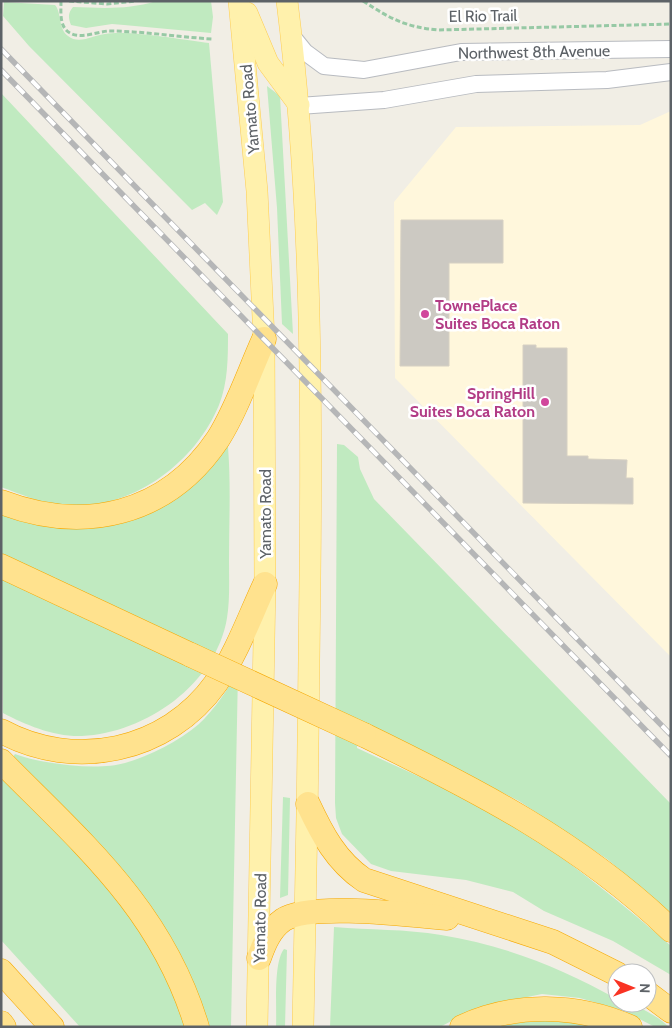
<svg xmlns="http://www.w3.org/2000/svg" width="672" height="1028" viewBox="0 0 672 1028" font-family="Cabin,sans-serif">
	<rect width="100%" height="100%" fill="#f1eee5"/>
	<polygon fill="#fff7dc" points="671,111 671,657 395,378 394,202 456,127 640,125"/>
	<g fill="#c0eac0">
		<path d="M156,1H211L213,17L211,33L124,25L112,24L86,28L71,25C68,17 68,13 73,7C102,8 128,10 156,1Z"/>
		<path d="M4,2L55,5C62,13 58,29 68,36C79,45 94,35 105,34C131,30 182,40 209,43L223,202L217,215L205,203L192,210L29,46L3,16Z"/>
		<polygon points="267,86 280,96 293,334 282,324 277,208"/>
		<path d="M1,93L228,334C228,357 228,383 219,405C194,465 130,511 63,506C43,504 21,494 1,487Z"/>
		<path d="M337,444L344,445L358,457L360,469L374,499L671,804V913L607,859L519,801L358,719L357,748C414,775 474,799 527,834C578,867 625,906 671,946V975L613,941L544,911L513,892L466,880L391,871L371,864L342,834L336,818L335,803Z"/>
		<path d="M225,445L228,447C231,485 229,523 229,561C229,579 230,600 227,618C216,684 146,733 82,736C54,737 26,725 3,713L1,578L187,666L189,641L1,553V508L88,526Z"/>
		<path d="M238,672L231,1027H208L190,975L167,933L13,757L15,754C42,764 97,771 125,763C150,756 179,741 199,724C215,709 227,690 238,672Z"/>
		<path d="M1,774C72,847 157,925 186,1027H80L1,940Z"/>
		<polygon points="283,797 290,798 288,895 280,898"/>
		<path d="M334,927C369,930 406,929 441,935C504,945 562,968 617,999V1003C636,1003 656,1015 669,1027H655L624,1011L580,998L542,994L478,1007L440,1027H330Z"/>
		<path d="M284,949L287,950L285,1027H276C277,1009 273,963 284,949Z"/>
		<polygon points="560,1019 600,1027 493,1027 536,1020"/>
	</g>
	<g fill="#ccc9c2" stroke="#d6d0c3">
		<polygon points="401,220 503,220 503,263 449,263 449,366 400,366"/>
		<polygon points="523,345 536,345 536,348 567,348 567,456 588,456 588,459 627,460 626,478 633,478 633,504 523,503"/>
	</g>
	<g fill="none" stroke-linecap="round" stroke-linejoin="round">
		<g stroke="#b8bbc0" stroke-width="18">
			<g id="minor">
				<polyline points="292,36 305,52 324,66 364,70 461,52 671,49"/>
				<polyline points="299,106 384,100 476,84 607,80 671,72"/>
			</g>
		</g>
		<g stroke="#fecd51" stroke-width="22">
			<g id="major">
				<polyline points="239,1 257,191 264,339 265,584 257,1027"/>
				<path d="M287,1C311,193 312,385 310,578C309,728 306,877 303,1027"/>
				<polyline points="247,13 268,63 299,105"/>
			</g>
		</g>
		<g stroke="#f6a800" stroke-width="25">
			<g id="highway">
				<path d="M1,502C84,534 167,515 218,439C237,409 249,372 264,339"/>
				<polyline points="1,566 191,655"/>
				<path d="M1,731C74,771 167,752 216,683C236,655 250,616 265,584"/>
				<path d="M364,735C475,789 581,843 671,930"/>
				<path d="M1,761C83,844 162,910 197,1027"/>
				<path d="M308,804C322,834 336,861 364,880L553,942L617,974"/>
				<path d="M259,958C264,944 270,929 283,920C309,902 412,915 447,918"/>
				<polyline points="1,971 52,1027"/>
				<polyline points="647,993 671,1011"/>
				<polyline points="1,1023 4,1027"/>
				<path d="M462,1027C515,1002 577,1004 630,1027"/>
			</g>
		</g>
		<g stroke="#97c9a5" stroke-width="3" stroke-dasharray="5 2.5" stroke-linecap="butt">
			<path d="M61,1C61,12 59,27 70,33C81,39 97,32 108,31C143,31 178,37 212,39"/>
			<polyline points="69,1 107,4 135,1"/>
			<path d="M363,1C391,19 405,27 439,30L671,24"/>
		</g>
		<use href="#minor" stroke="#fff" stroke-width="16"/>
		<use href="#major" stroke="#fff1ac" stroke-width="21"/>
		<use href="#highway" stroke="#ffe28e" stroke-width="24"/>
		<g stroke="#b5b6b7" stroke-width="5.5">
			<g id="rail">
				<polyline points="1,49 671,735"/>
				<polyline points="1,70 671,756"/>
			</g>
		</g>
		<use href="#rail" stroke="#fff" stroke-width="4" stroke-dasharray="11" stroke-linecap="butt"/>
		<g stroke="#f6a800" stroke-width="25" stroke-linecap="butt">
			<polyline id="highway-bridge" points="191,655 364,735"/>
		</g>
		<use href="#highway-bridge" stroke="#ffe28e" stroke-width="24"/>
	</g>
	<g fill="#d1479c" stroke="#fff" stroke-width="2">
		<circle cx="425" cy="314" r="5"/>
		<circle cx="545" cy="402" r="5"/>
	</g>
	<g text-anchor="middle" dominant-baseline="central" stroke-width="5" stroke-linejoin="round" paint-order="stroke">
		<g font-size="16" fill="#5d6267" stroke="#fff">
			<text transform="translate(483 16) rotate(-1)">El Rio Trail</text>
			<text transform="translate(534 52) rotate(-1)">Northwest 8th Avenue</text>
			<text transform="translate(250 109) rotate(-95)">Yamato Road</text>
			<text transform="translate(265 514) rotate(-90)">Yamato Road</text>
			<text transform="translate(260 918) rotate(-89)">Yamato Road</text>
		</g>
		<g font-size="16" font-weight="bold" fill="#b23c85" stroke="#fff" text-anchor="start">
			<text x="435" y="305">TownePlace<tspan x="435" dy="18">Suites Boca Raton</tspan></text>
			<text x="535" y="393" text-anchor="end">SpringHill<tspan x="535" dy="18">Suites Boca Raton</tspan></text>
		</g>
	</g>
	<rect width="672" height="1028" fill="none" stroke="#5d6267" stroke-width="5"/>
	<g transform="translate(632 988) rotate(91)"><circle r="24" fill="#ffffff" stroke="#bec0c2"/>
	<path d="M0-4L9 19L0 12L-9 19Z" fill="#f93323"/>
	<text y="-8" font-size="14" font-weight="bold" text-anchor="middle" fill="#5d6267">N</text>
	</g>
</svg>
